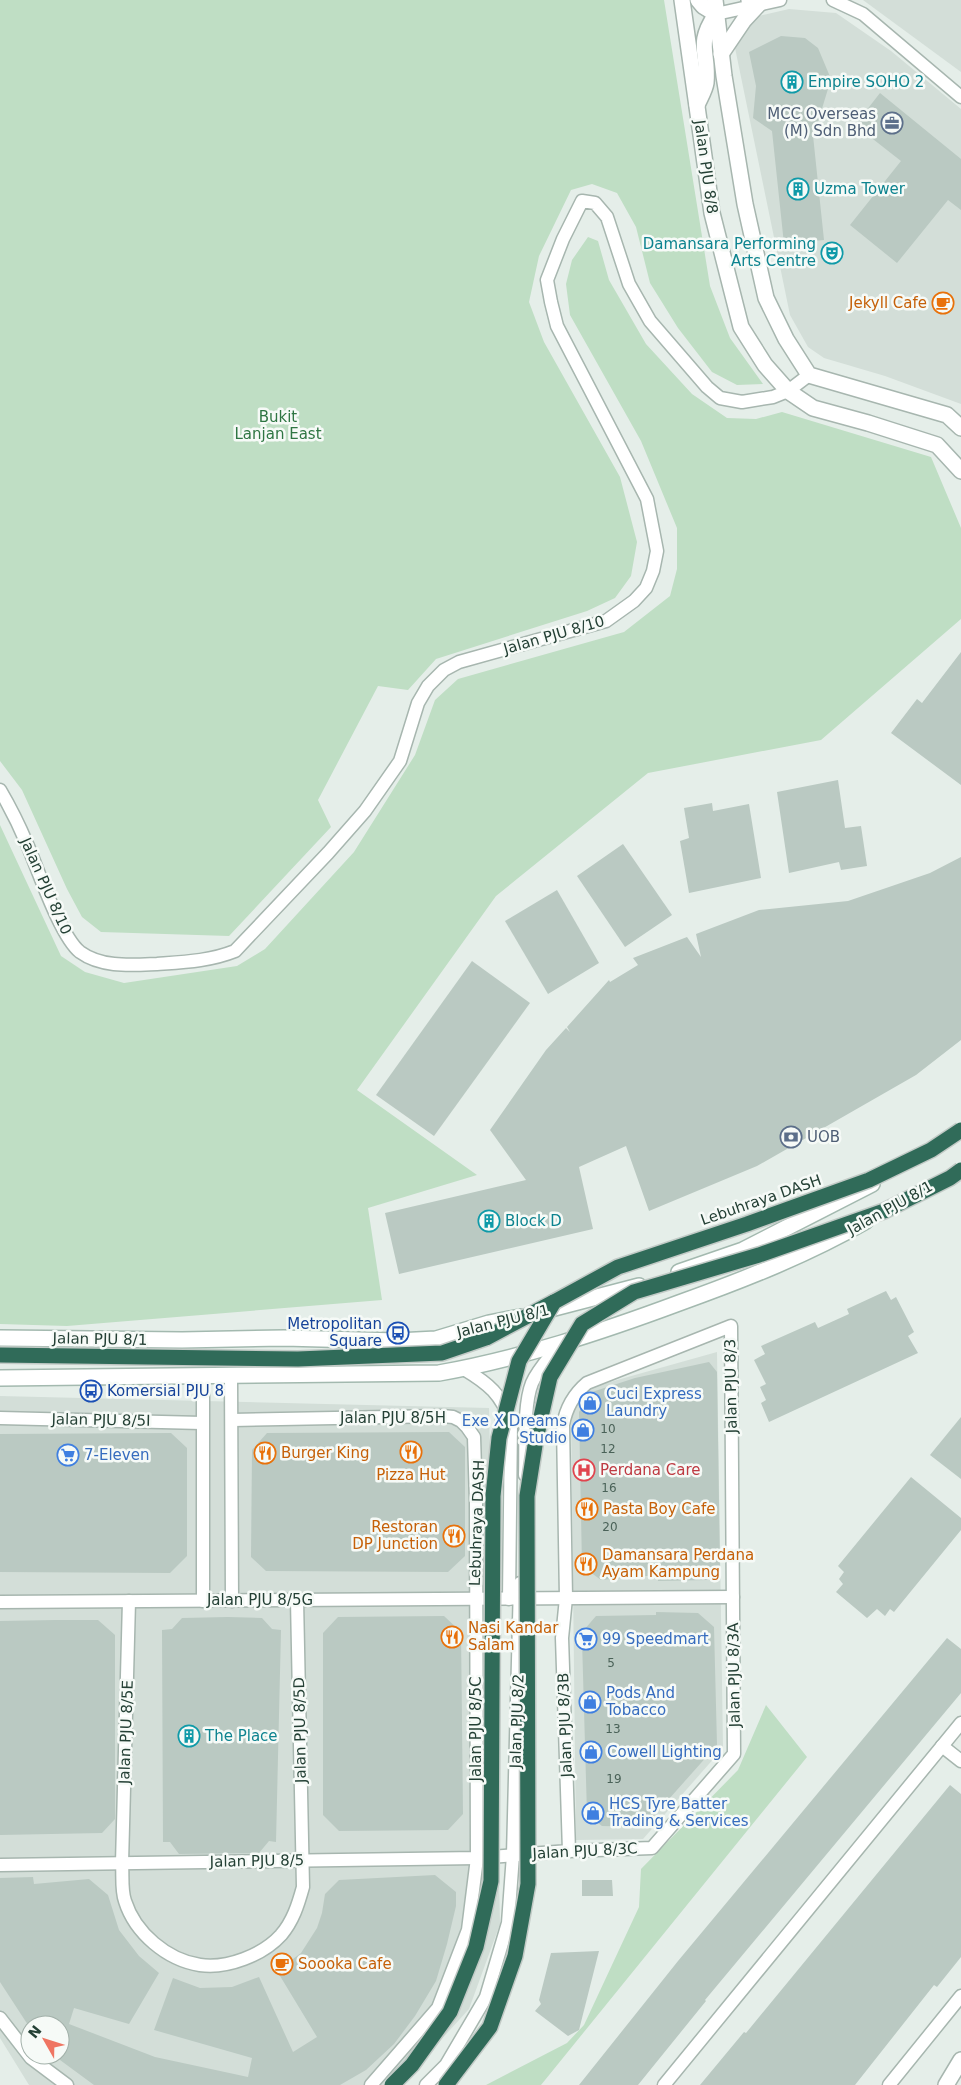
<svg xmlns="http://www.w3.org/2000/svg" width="961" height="2085" viewBox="0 0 961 2085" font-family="'DejaVu Sans',sans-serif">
	<rect width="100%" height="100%" fill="#e5eee9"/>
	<g fill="#d3ded8" fill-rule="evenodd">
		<polygon points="863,0 961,0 961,72"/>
		<polygon points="789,9 836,13 891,51 961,109 961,404 885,376 824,358 808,347 790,315 734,43 754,17"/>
		<polygon points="717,1352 723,1748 643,1839 576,1840 571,1412 585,1389"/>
		<path d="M0,1396L489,1408L500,1924L469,2009L400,2085H29L0,2038ZM30,2025H60V2055H30Z"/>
	</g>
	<g fill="#bfdec4">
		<polygon points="0,0 664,0 710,286 730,338 763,384 737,385 712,372 678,328 650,283 636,227 617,193 592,184 571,190 539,256 529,302 544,342 620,477 637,542 631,576 615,598 587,611 436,659 408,690 378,686 318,800 331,827 229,936 101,932 82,917 67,889 22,790 0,761"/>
		<polygon points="588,237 598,241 609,280 646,344 692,394 727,418 756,419 782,412 931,457 961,528 961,619 821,740 648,773 496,896 357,1090 477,1175 368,1208 382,1300 67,1326 0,1324 0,825 61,956 85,972 124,983 237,966 265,949 354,852 415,755 435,700 458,679 624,632 670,596 677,569 677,528 641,441 570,315 566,284 572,260"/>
		<polygon points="766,1705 807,1757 541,2085 486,2085 567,2043 584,2025 639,1907 641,1869 738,1770"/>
	</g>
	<g fill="#bac9c2">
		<polygon points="781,36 805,38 818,48 831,79 817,125 812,126 824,240 784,244 772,131 753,118 756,86 749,52"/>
		<polygon points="880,93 961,159 961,210 948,200 897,263 850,225 901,161 855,125"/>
		<polygon points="961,652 961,785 891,733 917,699 922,703"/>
		<polygon points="838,780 845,828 861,826 867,866 841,870 839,862 789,873 777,792"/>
		<polygon points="712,803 713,811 749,804 761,878 689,893 680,841 689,838 684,808"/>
		<polygon points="623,844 672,915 625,947 577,876"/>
		<polygon points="961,857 961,1040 916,1075 757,1166 649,1211 626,1146 579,1167 593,1229 399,1274 385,1213 526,1180 490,1130 546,1050 566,1028 570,1032 567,1027 609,980 610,982 638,965 633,958 687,937 701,957 696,934 759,910 848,901 930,873"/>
		<polygon points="557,890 599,963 548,994 505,921"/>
		<polygon points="472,961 530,1003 434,1136 376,1095"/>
		<polygon points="886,1291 891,1300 896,1297 914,1332 908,1336 918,1353 769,1422 761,1403 766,1400 760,1387 766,1384 754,1360 765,1354 761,1346 815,1322 818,1328 849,1314 847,1309"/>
		<polygon points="709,1362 717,1372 720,1567 708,1580 658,1581 658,1575 601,1580 582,1566 579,1412 592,1392 635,1378"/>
		<polygon points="961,1417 961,1479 930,1455"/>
		<polygon points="449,1432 465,1447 465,1556 448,1572 266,1571 251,1557 252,1450 267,1433"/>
		<polygon points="171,1433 187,1448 187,1556 170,1573 0,1572 0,1434"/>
		<polygon points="911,1477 961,1518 961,1530 894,1612 890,1609 885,1616 877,1609 867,1618 836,1592 843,1584 839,1579 844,1572 838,1566"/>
		<polygon points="656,1612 698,1613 714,1627 717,1745 644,1827 602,1826 587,1814 582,1640 584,1630 596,1616 656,1615"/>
		<polygon points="444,1616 461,1632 463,1814 448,1830 339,1831 323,1815 323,1633 338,1617"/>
		<polygon points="228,1617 262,1618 272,1629 281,1630 276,1842 269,1841 259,1853 179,1854 170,1842 163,1842 162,1630 172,1629 182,1618"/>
		<polygon points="55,1620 98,1620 115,1635 115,1819 102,1833 0,1835 0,1621"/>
		<polygon points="947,1638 961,1649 961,1693 705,2000 706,2001 638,2085 579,2085 678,1961"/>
		<polygon points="950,1785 961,1794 961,1957 937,1987 934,1985 855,2085 700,2085 744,2032 746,2033"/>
		<polygon points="435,1875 456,1892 456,1906 447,1944 436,1981 415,2016 394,2044 366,2070 340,2085 94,2085 60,2060 60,2025 28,2025 0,1982 0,1878 33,1877 34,1884 89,1879 108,1895 119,1930 139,1956 159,1973 129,2024 74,2008 69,2024 155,2057 248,2077 252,2058 154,2030 173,1978 200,1988 232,1987 259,1977 293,2052 317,2037 277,1971 301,1953 317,1928 322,1913 325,1894 339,1880"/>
		<polygon points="582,1880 612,1880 613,1896 582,1896"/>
		<polygon points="599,1951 579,2030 568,2036 535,2011 541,2004 539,2000 551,1953"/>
	</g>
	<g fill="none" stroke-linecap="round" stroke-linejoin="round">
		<g stroke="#a7b6af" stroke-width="15">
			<g id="minor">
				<polyline points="833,0 863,14 961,97"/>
				<polyline points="716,14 780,0"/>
				<path d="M0,790C10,807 19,825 27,844C38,869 60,936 80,952C102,968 132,965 157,964C185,962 210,961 235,951L328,853L365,811L400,761L418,703L428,686L444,670L459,662L606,621L634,601L646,588L653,571L657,551L647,499L557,326L551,302L547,280L563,239L582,201L595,203L607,217L629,284L650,321L707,387L720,398L742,402L773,397L788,391L809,375"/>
				<path d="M464,1369C489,1384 501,1394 511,1422L509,1599"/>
				<polyline points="231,1376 232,1601"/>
				<polyline points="203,1377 203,1601"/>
				<polyline points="0,1418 202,1423"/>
				<polyline points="232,1420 442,1416 453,1417 461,1421 467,1427 474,1437 476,1501 477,1858 468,1930 438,2008 371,2085"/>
				<path d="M525,1475C526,1450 523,1405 532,1383C538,1369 550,1357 559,1345"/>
				<path d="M129,1601L122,1863C123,1875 121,1890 125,1901C135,1933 167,1960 200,1965C227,1969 263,1955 281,1935C293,1921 298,1905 303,1887L297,1600"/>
				<polyline points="0,1602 733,1597"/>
				<polyline points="942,1746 961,1761"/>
				<path d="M0,1865L477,1858L569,1851L652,1848L734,1754L731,1326L587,1383C574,1394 566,1408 563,1425L566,1598L562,1638L569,1851"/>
				<polyline points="0,2018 31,2058 67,2085"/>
				<polyline points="426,2085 446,2065 486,1997 508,1923 513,1855 520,1583"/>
				<polyline points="664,2085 961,1723"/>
				<polyline points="889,2085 961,1996"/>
			</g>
		</g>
		<g stroke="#a7b6af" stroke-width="18">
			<g id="tertiary">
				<polyline points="682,0 712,213 741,327 765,365 788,391 813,408 868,423 937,445 961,471"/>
				<polyline points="698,0 703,6 716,14"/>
				<polyline points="715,0 724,76 745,204 766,298 786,339 809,375 947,415 961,428"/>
				<polyline points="721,54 744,20 759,4 749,0"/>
				<path d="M697,105C700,98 705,90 706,83C709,51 695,46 716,14"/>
				<polyline points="946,2085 961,2060"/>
			</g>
		</g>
		<g stroke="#a3b9af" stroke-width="18">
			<g id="secondary">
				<polyline points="679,1272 743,1250 872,1184"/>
				<polyline points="543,1311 639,1286"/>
				<polyline points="0,1338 182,1340 284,1338 397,1341 436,1339 489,1323 520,1317"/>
				<path d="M0,1378L439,1373C522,1358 601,1332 679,1303C743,1280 807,1255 866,1221"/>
			</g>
		</g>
		<use href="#minor" stroke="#fff" stroke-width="12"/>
		<use href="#tertiary" stroke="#fff" stroke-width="15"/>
		<use href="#secondary" stroke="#fff" stroke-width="15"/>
		<g stroke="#c2cac6" stroke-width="18" stroke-linecap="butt">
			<g id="motorway-bridge">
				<polyline points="0,1355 298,1359 442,1353 486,1338 554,1302"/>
				<polyline points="392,2085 412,2065 450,2012 476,1947 491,1881 493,1496 499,1438 519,1361 554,1302 618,1267 747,1224 869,1180 931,1150 961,1130"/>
				<polyline points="446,2085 490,2027 515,1956 528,1884 527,1496 536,1439 550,1377 582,1324 634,1292 759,1255 884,1211 950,1178 961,1170"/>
			</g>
		</g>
		<use href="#motorway-bridge" stroke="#306b59" stroke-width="15"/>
	</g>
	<defs>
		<g id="building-ring" transform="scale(1.125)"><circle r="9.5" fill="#f6faf7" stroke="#0f9aa8" stroke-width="1.5"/><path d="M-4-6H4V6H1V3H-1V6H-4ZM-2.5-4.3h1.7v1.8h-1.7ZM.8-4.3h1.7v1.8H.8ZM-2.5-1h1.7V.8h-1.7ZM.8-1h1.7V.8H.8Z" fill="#0f9aa8"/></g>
		<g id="office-ring" transform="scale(1.125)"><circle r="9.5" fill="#f6faf7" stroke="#5c6f8a" stroke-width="1.5"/><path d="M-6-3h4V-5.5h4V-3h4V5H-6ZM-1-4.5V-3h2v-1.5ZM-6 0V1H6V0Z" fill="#5c6f8a"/></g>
		<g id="theatre-ring" transform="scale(1.125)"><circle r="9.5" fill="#f6faf7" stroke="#0f9aa8" stroke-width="1.5"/><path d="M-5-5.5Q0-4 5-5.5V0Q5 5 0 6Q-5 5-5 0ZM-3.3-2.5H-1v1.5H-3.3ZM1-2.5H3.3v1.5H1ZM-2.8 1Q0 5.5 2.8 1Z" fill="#0f9aa8"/></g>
		<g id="cafe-ring" transform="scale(1.125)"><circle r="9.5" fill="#f6faf7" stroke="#e8710a" stroke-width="1.5"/><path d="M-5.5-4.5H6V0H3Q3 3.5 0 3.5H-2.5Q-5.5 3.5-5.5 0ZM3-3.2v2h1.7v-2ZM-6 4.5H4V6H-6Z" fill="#e8710a"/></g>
		<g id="bank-ring" transform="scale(1.125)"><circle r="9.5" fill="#f6faf7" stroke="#5c6f8a" stroke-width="1.5"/><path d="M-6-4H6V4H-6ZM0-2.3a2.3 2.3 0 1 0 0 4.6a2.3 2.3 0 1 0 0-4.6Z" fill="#5c6f8a"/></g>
		<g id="bus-ring" transform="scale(1.125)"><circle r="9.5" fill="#f6faf7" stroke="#1a4fb4" stroke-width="1.5"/><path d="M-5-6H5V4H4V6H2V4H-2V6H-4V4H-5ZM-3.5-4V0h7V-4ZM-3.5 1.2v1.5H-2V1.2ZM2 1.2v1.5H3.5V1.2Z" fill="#1a4fb4"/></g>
		<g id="shop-ring" transform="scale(1.125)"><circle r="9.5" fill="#f6faf7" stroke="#3f7fe0" stroke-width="1.5"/><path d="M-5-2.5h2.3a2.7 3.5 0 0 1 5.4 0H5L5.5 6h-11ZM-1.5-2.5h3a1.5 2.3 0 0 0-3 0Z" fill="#3f7fe0"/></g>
		<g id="restaurant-ring" transform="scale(1.125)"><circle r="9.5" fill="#f6faf7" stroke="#e8710a" stroke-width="1.5"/><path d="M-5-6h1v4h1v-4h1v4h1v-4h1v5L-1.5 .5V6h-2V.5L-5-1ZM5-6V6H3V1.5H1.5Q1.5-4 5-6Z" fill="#e8710a"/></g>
		<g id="supermarket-ring" transform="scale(1.125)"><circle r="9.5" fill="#f6faf7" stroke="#3f7fe0" stroke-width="1.5"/><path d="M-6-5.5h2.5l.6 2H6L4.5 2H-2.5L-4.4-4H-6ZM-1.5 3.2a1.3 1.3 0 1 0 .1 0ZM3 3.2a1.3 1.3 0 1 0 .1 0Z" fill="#3f7fe0"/></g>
		<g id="hospital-ring" transform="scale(1.125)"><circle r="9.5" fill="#f6faf7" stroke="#e0444e" stroke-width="1.5"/><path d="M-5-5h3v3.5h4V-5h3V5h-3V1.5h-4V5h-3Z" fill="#e0444e"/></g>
	</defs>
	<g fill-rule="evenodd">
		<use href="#building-ring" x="792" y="82"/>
		<use href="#office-ring" x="892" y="123"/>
		<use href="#building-ring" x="798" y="189"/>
		<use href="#theatre-ring" x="832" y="253"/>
		<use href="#cafe-ring" x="943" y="303"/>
		<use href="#bank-ring" x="791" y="1137"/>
		<use href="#building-ring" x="489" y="1221"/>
		<use href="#bus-ring" x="398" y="1333"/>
		<use href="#bus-ring" x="91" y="1391"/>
		<use href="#shop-ring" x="590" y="1403"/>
		<use href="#shop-ring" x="583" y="1430"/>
		<use href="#restaurant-ring" x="411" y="1452"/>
		<use href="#restaurant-ring" x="265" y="1453"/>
		<use href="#supermarket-ring" x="68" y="1455"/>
		<use href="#hospital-ring" x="584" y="1470"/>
		<use href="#restaurant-ring" x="587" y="1509"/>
		<use href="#restaurant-ring" x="454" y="1536"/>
		<use href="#restaurant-ring" x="586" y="1564"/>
		<use href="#restaurant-ring" x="452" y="1637"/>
		<use href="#supermarket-ring" x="586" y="1639"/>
		<use href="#shop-ring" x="590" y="1702"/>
		<use href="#building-ring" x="189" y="1736"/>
		<use href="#shop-ring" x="591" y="1752"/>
		<use href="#shop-ring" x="593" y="1813"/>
		<use href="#cafe-ring" x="282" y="1964"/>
	</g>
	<g text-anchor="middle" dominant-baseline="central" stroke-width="5" stroke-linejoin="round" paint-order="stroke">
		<g font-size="12" fill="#4a6258">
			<text x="608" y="1429">10</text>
			<text x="608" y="1449">12</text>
			<text x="609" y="1488">16</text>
			<text x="610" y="1527">20</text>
			<text x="611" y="1663">5</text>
			<text x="613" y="1729">13</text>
			<text x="614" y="1779">19</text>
		</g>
		<g font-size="15" fill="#0d838f" stroke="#f6faf7" text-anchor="start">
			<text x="808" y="82">Empire SOHO 2</text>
			<text x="814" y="189">Uzma Tower</text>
			<text x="816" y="244" text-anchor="end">Damansara Performing<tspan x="816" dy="17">Arts Centre</tspan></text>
			<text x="505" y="1221">Block D</text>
			<text x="205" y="1736">The Place</text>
		</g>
		<g font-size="15" fill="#4e5e75" stroke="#f6faf7" text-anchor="end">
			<text x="876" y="114">MCC Overseas<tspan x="876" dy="17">(M) Sdn Bhd</tspan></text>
			<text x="807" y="1137" text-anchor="start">UOB</text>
		</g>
		<g font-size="15" fill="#244035" stroke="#f6faf7">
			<text transform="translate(706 167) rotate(82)">Jalan PJU 8/8</text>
			<text transform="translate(554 635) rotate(-16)">Jalan PJU 8/10</text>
			<text transform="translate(46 886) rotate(66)">Jalan PJU 8/10</text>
			<text transform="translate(761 1200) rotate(-19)">Lebuhraya DASH</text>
			<text transform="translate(890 1208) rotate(-29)">Jalan PJU 8/1</text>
			<text transform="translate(503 1321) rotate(-14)">Jalan PJU 8/1</text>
			<text transform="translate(100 1339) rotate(1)">Jalan PJU 8/1</text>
			<text transform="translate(731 1386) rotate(-91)">Jalan PJU 8/3</text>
			<text x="393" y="1418">Jalan PJU 8/5H</text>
			<text transform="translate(101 1420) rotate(1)">Jalan PJU 8/5I</text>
			<text transform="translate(477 1523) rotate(-88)">Lebuhraya DASH</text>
			<text x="260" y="1600">Jalan PJU 8/5G</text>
			<text transform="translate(734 1675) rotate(-91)">Jalan PJU 8/3A</text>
			<text transform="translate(517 1721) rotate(-88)">Jalan PJU 8/2</text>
			<text transform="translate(565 1725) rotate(-92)">Jalan PJU 8/3B</text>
			<text transform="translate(476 1729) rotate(-90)">Jalan PJU 8/5C</text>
			<text transform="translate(300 1730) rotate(-91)">Jalan PJU 8/5D</text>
			<text transform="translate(126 1732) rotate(-88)">Jalan PJU 8/5E</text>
			<text transform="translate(585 1851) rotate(-3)">Jalan PJU 8/3C</text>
			<text transform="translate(257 1861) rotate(-1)">Jalan PJU 8/5</text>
		</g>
		<g font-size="15" fill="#c56008" stroke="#f6faf7" text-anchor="start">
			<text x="927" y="303" text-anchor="end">Jekyll Cafe</text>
			<text x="281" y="1453">Burger King</text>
			<text x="411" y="1475" text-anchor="middle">Pizza Hut</text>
			<text x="603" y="1509">Pasta Boy Cafe</text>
			<text x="438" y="1527" text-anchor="end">Restoran<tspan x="438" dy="17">DP Junction</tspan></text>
			<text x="602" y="1555">Damansara Perdana<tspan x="602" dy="17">Ayam Kampung</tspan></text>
			<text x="468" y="1628">Nasi Kandar<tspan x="468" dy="17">Salam</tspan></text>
			<text x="298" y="1964">Soooka Cafe</text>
		</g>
		<g font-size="15" fill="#2f7643" stroke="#f6faf7">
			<text x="278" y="417">Bukit<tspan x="278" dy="17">Lanjan East</tspan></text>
		</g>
		<g font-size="15" fill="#164399" stroke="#f6faf7" text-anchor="end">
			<text x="382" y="1324">Metropolitan<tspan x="382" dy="17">Square</tspan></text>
			<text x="107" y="1391" text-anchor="start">Komersial PJU 8</text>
		</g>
		<g font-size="15" fill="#366cbe" stroke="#f6faf7" text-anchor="start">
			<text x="606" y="1394">Cuci Express<tspan x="606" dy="17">Laundry</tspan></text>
			<text x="567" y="1421" text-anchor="end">Exe X Dreams<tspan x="567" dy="17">Studio</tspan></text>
			<text x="84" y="1455">7-Eleven</text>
			<text x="602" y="1639">99 Speedmart</text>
			<text x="606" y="1693">Pods And<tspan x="606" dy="17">Tobacco</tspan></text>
			<text x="607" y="1752">Cowell Lighting</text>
			<text x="609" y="1804">HCS Tyre Batter<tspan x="609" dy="17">Trading &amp; Services</tspan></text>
		</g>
		<g font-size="15" fill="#be3a42" stroke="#f6faf7" text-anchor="start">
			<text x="600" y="1470">Perdana Care</text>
		</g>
	</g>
	<g transform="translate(45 2040) rotate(309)"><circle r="24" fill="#f6faf7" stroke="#a2b0a9"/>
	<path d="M0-4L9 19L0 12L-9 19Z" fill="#ef7562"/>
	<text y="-8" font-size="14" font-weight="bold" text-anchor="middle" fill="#244035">N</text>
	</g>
</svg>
